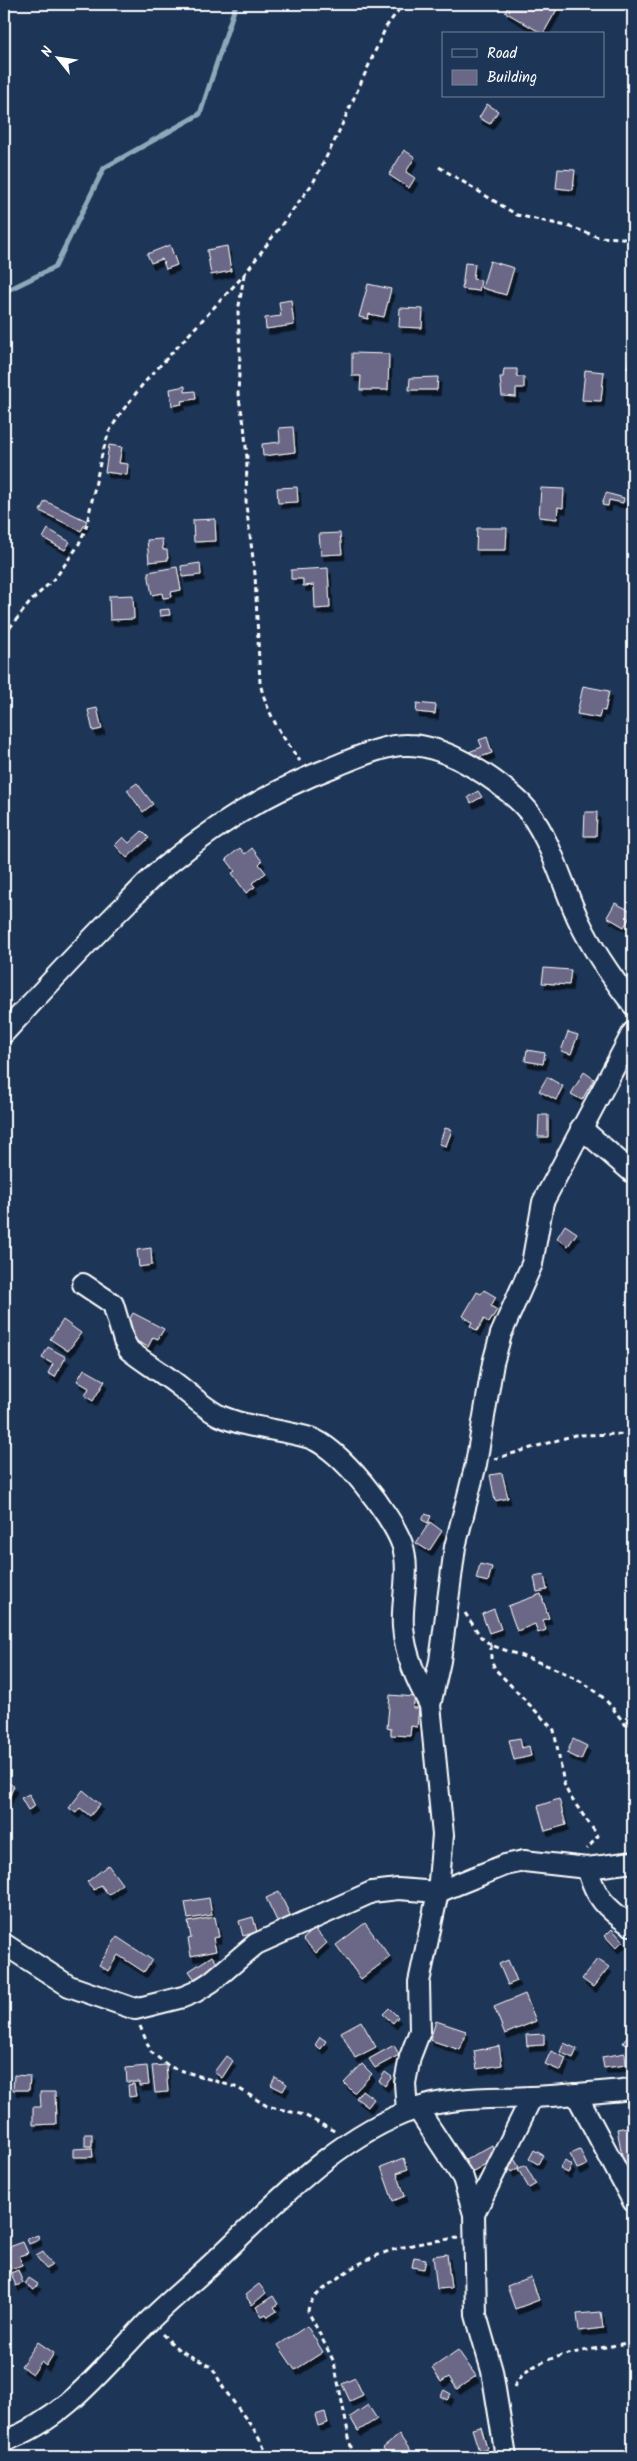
<svg xmlns="http://www.w3.org/2000/svg" width="637" height="2461" viewBox="0 0 637 2461" font-family="Kalam,sans-serif">
	<defs>
		<filter id="shadow"><feDropShadow dx="3" dy="5.5" stdDeviation="0" flood-color="#0009"/></filter>
	</defs>
	<rect width="100%" height="100%" fill="#1d3557"/>
	<filter id="ink" filterUnits="userSpaceOnUse"><feTurbulence type="fractalNoise" baseFrequency=".02" numOctaves="2"/><feDisplacementMap in="SourceGraphic" scale="10" xChannelSelector="R" yChannelSelector="G"/><feConvolveMatrix kernelMatrix="1 2 1 2 8 2 1 2 1" color-interpolation-filters="sRGB"/></filter>
	<g filter="url(#ink)">
		<g fill="none" stroke-linecap="round" stroke-linejoin="round">
			<polyline stroke="#8fa8b9" stroke-width="5" points="4,292 55,267 104,168 200,114 236,4"/>
		</g>
		<g fill="#6b6786" stroke="#fff" filter="url(#shadow)">
			<polygon points="510,4 560,4 543,34 505,12"/>
			<polygon points="487,104 498,111 490,124 479,118"/>
			<polygon points="404,150 415,157 406,172 415,178 409,188 389,175"/>
			<polygon points="558,169 575,170 573,190 556,188"/>
			<polygon points="170,245 177,265 166,269 162,259 151,263 147,254"/>
			<polygon points="227,246 231,271 211,275 207,250"/>
			<polygon points="490,261 514,268 506,295 482,288"/>
			<polygon points="465,263 475,264 473,279 481,280 479,291 462,289"/>
			<polygon points="368,284 391,289 384,317 369,314 368,319 359,317"/>
			<polygon points="291,300 294,325 266,329 265,318 281,316 279,302"/>
			<polygon points="400,308 423,309 422,328 399,327"/>
			<polygon points="352,353 389,354 388,390 360,390 361,376 352,376"/>
			<polygon points="630,357 633,358 633,369 627,368"/>
			<polygon points="504,369 517,369 517,377 524,377 524,388 516,388 516,397 502,396 500,377 503,377"/>
			<polygon points="585,370 604,372 601,401 582,400"/>
			<polygon points="438,377 437,390 409,390 410,378"/>
			<polygon points="185,386 185,392 195,391 196,399 181,401 182,404 172,406 170,389"/>
			<polygon points="293,427 295,452 263,456 262,444 280,442 279,428"/>
			<polygon points="109,445 122,447 119,463 128,464 127,475 105,472"/>
			<polygon points="297,487 298,502 278,503 277,488"/>
			<polygon points="541,488 564,489 563,508 558,507 557,519 539,517"/>
			<polygon points="606,493 624,498 623,503 609,500 608,506 602,505"/>
			<polygon points="45,501 87,521 81,531 40,511"/>
			<polygon points="215,519 216,541 194,542 193,520"/>
			<polygon points="477,528 507,528 506,550 476,550"/>
			<polygon points="48,529 70,542 65,550 43,538"/>
			<polygon points="340,533 342,554 321,555 319,534"/>
			<polygon points="162,539 163,550 167,550 168,560 149,562 147,540"/>
			<polygon points="200,563 201,575 182,577 181,566"/>
			<polygon points="177,567 181,590 171,592 172,597 163,598 162,593 152,595 148,572"/>
			<polygon points="328,568 330,608 315,609 314,585 303,586 303,579 291,579 291,570"/>
			<polygon points="133,595 134,619 110,620 109,596"/>
			<polygon points="169,609 170,615 160,616 159,610"/>
			<polygon points="583,686 609,691 605,711 601,710 599,718 577,714"/>
			<polygon points="417,703 436,705 435,714 416,712"/>
			<polygon points="97,708 102,729 93,731 88,710"/>
			<polygon points="626,720 632,720 632,725 626,724"/>
			<polygon points="487,737 492,753 469,761 466,753 482,747 479,740"/>
			<polygon points="137,783 153,804 143,812 127,790"/>
			<polygon points="478,791 482,797 471,803 468,797"/>
			<polygon points="585,812 597,812 596,836 584,836"/>
			<polygon points="142,831 149,838 127,858 115,845 123,837 129,843"/>
			<polygon points="240,848 245,854 252,848 262,861 259,864 266,873 252,883 255,887 246,893 232,873 235,871 226,859"/>
			<polygon points="615,903 633,912 624,927 607,917"/>
			<polygon points="544,968 571,970 569,985 542,983"/>
			<polygon points="568,1032 578,1035 571,1054 561,1051"/>
			<polygon points="527,1050 545,1053 543,1064 525,1061"/>
			<polygon points="584,1072 594,1079 582,1100 571,1094"/>
			<polygon points="547,1077 563,1086 556,1100 539,1091"/>
			<polygon points="539,1115 548,1115 548,1137 538,1137"/>
			<polygon points="445,1128 452,1130 446,1146 439,1144"/>
			<polygon points="565,1225 577,1233 568,1246 557,1238"/>
			<polygon points="151,1248 152,1265 139,1267 137,1250"/>
			<polygon points="484,1290 496,1297 491,1306 497,1310 489,1323 484,1319 477,1331 470,1326 472,1322 463,1316 477,1292 481,1294"/>
			<polygon points="133,1313 164,1329 158,1339 153,1337 148,1347 131,1338 133,1334 124,1329"/>
			<polygon points="63,1320 81,1333 68,1351 50,1339"/>
			<polygon points="48,1347 66,1357 55,1377 48,1373 53,1364 42,1358"/>
			<polygon points="84,1369 105,1381 93,1401 85,1396 89,1388 77,1381"/>
			<polygon points="502,1473 508,1498 495,1501 490,1475"/>
			<polygon points="425,1514 431,1516 428,1523 422,1520"/>
			<polygon points="430,1522 442,1531 429,1551 416,1543"/>
			<polygon points="480,1564 492,1567 488,1582 476,1579"/>
			<polygon points="544,1575 547,1590 537,1592 534,1577"/>
			<polygon points="541,1594 549,1618 543,1620 546,1630 538,1633 535,1624 517,1631 508,1606"/>
			<polygon points="494,1609 501,1629 489,1633 482,1614"/>
			<polygon points="390,1695 415,1697 413,1708 419,1708 417,1727 411,1726 410,1736 391,1735 391,1729 387,1728"/>
			<polygon points="520,1738 522,1748 529,1746 531,1756 514,1760 509,1740"/>
			<polygon points="573,1739 587,1746 581,1760 567,1753"/>
			<polygon points="4,1781 14,1786 8,1800 4,1798"/>
			<polygon points="83,1790 100,1804 90,1816 80,1808 76,1813 69,1808"/>
			<polygon points="29,1794 35,1806 28,1810 21,1798"/>
			<polygon points="559,1799 566,1825 545,1831 538,1806"/>
			<polygon points="108,1865 122,1884 109,1895 101,1885 94,1890 87,1882"/>
			<polygon points="279,1892 291,1917 278,1923 266,1898"/>
			<polygon points="209,1898 212,1915 188,1919 185,1902"/>
			<polygon points="215,1917 219,1937 213,1938 216,1951 191,1956 188,1939 191,1938 188,1922"/>
			<polygon points="253,1917 257,1932 243,1936 239,1921"/>
			<polygon points="365,1923 390,1957 361,1979 336,1945"/>
			<polygon points="315,1929 327,1943 316,1953 303,1939"/>
			<polygon points="612,1929 623,1941 616,1948 605,1936"/>
			<polygon points="117,1937 152,1960 144,1972 118,1955 108,1971 99,1965"/>
			<polygon points="212,1956 219,1966 196,1981 189,1971"/>
			<polygon points="597,1959 609,1967 593,1987 582,1979"/>
			<polygon points="508,1960 517,1981 508,1985 499,1964"/>
			<polygon points="525,1994 536,2021 505,2034 494,2007"/>
			<polygon points="389,2008 398,2017 393,2023 383,2014"/>
			<polygon points="361,2021 376,2047 355,2058 341,2032"/>
			<polygon points="436,2021 466,2031 460,2050 430,2040"/>
			<polygon points="633,2027 633,2040 629,2046 623,2043"/>
			<polygon points="544,2034 544,2045 527,2046 526,2035"/>
			<polygon points="320,2037 326,2041 321,2049 315,2045"/>
			<polygon points="564,2043 577,2049 573,2058 560,2052"/>
			<polygon points="394,2045 399,2055 375,2068 369,2059"/>
			<polygon points="499,2046 502,2065 477,2069 474,2051"/>
			<polygon points="551,2051 566,2058 561,2071 545,2064"/>
			<polygon points="625,2053 626,2065 604,2068 602,2057"/>
			<polygon points="226,2056 233,2061 222,2078 214,2072"/>
			<polygon points="362,2064 372,2074 354,2093 344,2083"/>
			<polygon points="166,2065 168,2092 155,2093 152,2066"/>
			<polygon points="147,2066 149,2085 139,2086 139,2082 127,2082 126,2068"/>
			<polygon points="385,2072 392,2077 385,2086 379,2081"/>
			<polygon points="14,2075 30,2076 29,2090 13,2090"/>
			<polygon points="275,2077 287,2084 283,2091 271,2085"/>
			<polygon points="134,2084 136,2096 129,2097 128,2085"/>
			<polygon points="362,2090 374,2099 368,2107 356,2098"/>
			<polygon points="40,2092 55,2092 56,2124 33,2125 33,2107 41,2107"/>
			<polygon points="633,2126 633,2165 624,2166 617,2129"/>
			<rect x="85" y="2134" width="7" height="12"/>
			<polygon points="492,2145 498,2157 468,2174 462,2162"/>
			<polygon points="92,2148 93,2157 73,2157 73,2149"/>
			<polygon points="534,2150 543,2155 538,2164 529,2159"/>
			<polygon points="580,2150 587,2165 577,2169 570,2154"/>
			<polygon points="513,2157 519,2167 511,2172 505,2161"/>
			<polygon points="404,2158 408,2169 397,2173 405,2196 393,2201 381,2167"/>
			<polygon points="565,2161 572,2166 568,2173 560,2169"/>
			<polygon points="525,2165 536,2184 529,2188 518,2169"/>
			<polygon points="38,2235 39,2240 29,2244 27,2239"/>
			<polygon points="23,2242 28,2253 19,2256 22,2265 11,2269 4,2249"/>
			<polygon points="43,2252 52,2265 46,2269 36,2256"/>
			<polygon points="447,2254 451,2288 437,2289 433,2256"/>
			<polygon points="414,2257 426,2259 424,2269 412,2267"/>
			<polygon points="18,2270 23,2283 16,2286 11,2273"/>
			<polygon points="531,2277 539,2300 515,2309 507,2286"/>
			<polygon points="29,2278 38,2284 34,2290 25,2284"/>
			<polygon points="259,2284 266,2293 252,2305 245,2295"/>
			<polygon points="273,2296 278,2304 274,2307 277,2311 268,2317 266,2314 262,2316 256,2307"/>
			<polygon points="601,2312 603,2328 579,2331 577,2314"/>
			<polygon points="307,2326 323,2352 295,2370 278,2345"/>
			<polygon points="38,2342 54,2353 46,2366 41,2362 33,2374 21,2366"/>
			<polygon points="458,2350 476,2376 457,2389 449,2377 441,2382 432,2368"/>
			<polygon points="355,2378 363,2395 350,2401 342,2384"/>
			<polygon points="444,2390 451,2394 447,2400 440,2396"/>
			<polygon points="368,2405 377,2419 358,2431 350,2417"/>
			<polygon points="325,2412 328,2423 318,2426 315,2415"/>
			<polygon points="481,2427 487,2448 479,2451 472,2429"/>
			<polygon points="399,2435 413,2454 409,2457 390,2457 383,2448"/>
		</g>
		<g fill="none" stroke-linecap="round" stroke-linejoin="round">
			<g stroke="#fff" stroke-width="24">
				<g id="minor">
					<path d="M4,1033C44,989 84,945 127,903C140,890 153,875 168,864C218,823 272,790 333,767C353,759 385,744 408,745C446,745 495,778 522,804C548,830 563,887 579,921C593,951 613,979 633,1005"/>
					<polyline points="581,1128 633,1173"/>
					<path d="M83,1284L113,1304L124,1341L129,1350C145,1363 163,1373 179,1386C192,1396 203,1407 218,1415C246,1428 280,1429 310,1438C340,1448 391,1514 402,1544C411,1569 401,1601 403,1627C405,1655 417,1681 430,1705"/>
					<path d="M587,1868C596,1898 605,1907 630,1925"/>
					<polyline points="4,1944 69,1986 135,2009 183,1997 195,1992 211,1982 256,1944 372,1892 398,1889 438,1892 505,1865 524,1861 587,1868 633,1862"/>
					<polyline points="576,2094 633,2201"/>
					<polyline points="417,2108 463,2178 474,2214 476,2315 492,2371 506,2457"/>
					<polyline points="407,2112 405,2083 410,2057 420,2031 419,1982 438,1892 443,1835 430,1705 440,1661 455,1547 476,1464 493,1363 501,1334 532,1264 543,1202 633,1032"/>
					<polyline points="474,2214 532,2097"/>
					<path d="M4,2441C65,2420 104,2367 148,2322C172,2298 199,2277 223,2253C281,2198 338,2136 415,2109C452,2096 493,2099 531,2097C565,2096 600,2092 633,2089"/>
				</g>
			</g>
			<g stroke="#fff" stroke-width="3" stroke-dasharray="5 4" stroke-linecap="butt">
				<polyline points="439,167 517,215 571,227 598,237 622,238 633,243"/>
				<path d="M244,275L238,312L240,354L238,394L244,424L247,458L246,505L255,574L260,683C267,713 282,737 300,761"/>
				<polyline points="4,635 31,601 56,577 78,546 86,528 102,454 109,432 120,414 143,384 244,275 313,183 336,138 386,27 403,4"/>
				<polyline points="494,1459 575,1435 633,1434"/>
				<path d="M465,1613L481,1637L491,1645C525,1658 573,1671 600,1695C613,1706 621,1721 633,1733"/>
				<polyline points="491,1645 491,1659 495,1669 554,1730 564,1784 569,1795 598,1836 587,1849"/>
				<polyline points="140,2026 151,2052 170,2067 238,2088 267,2106 304,2115 336,2132"/>
				<polyline points="162,2334 179,2350 212,2367 224,2389 255,2431 269,2457"/>
				<path d="M514,2387C532,2350 598,2352 633,2341"/>
				<path d="M353,2457L334,2362L308,2311C310,2298 319,2293 329,2285C369,2251 407,2244 458,2238"/>
			</g>
			<use href="#minor" stroke="#1d3557" stroke-width="20"/>
		</g>
	</g>
	<rect width="637" height="2461" fill="none" stroke="#1d3557" stroke-width="20"/>
	<rect x="10" y="10" width="617" height="2441" fill="none" stroke="#fff" stroke-width="2" filter="url(#ink)"/>
	<rect x="442" y="32" width="162" height="65" fill="#1d3557" stroke="#77869a"/>
	<rect x="452" y="49" width="25" height="8" fill="#1d3557" stroke="#77869a"/>
	<text x="487" y="58" font-size="15" fill="#ffffff">Road</text>
	<rect x="452" y="70" width="25" height="15" fill="#6b6786" stroke="#77869a"/>
	<text x="487" y="82" font-size="15" fill="#ffffff">Building</text>
	<g transform="translate(58 58) rotate(300)" stroke="#1d3557" stroke-width="4" paint-order="stroke">
	<path d="M0-4L9 19L0 12L-9 19Z" fill="#ffffff"/>
	<text y="-8" font-size="14" font-weight="bold" text-anchor="middle" fill="#ffffff">N</text>
	</g>
</svg>
